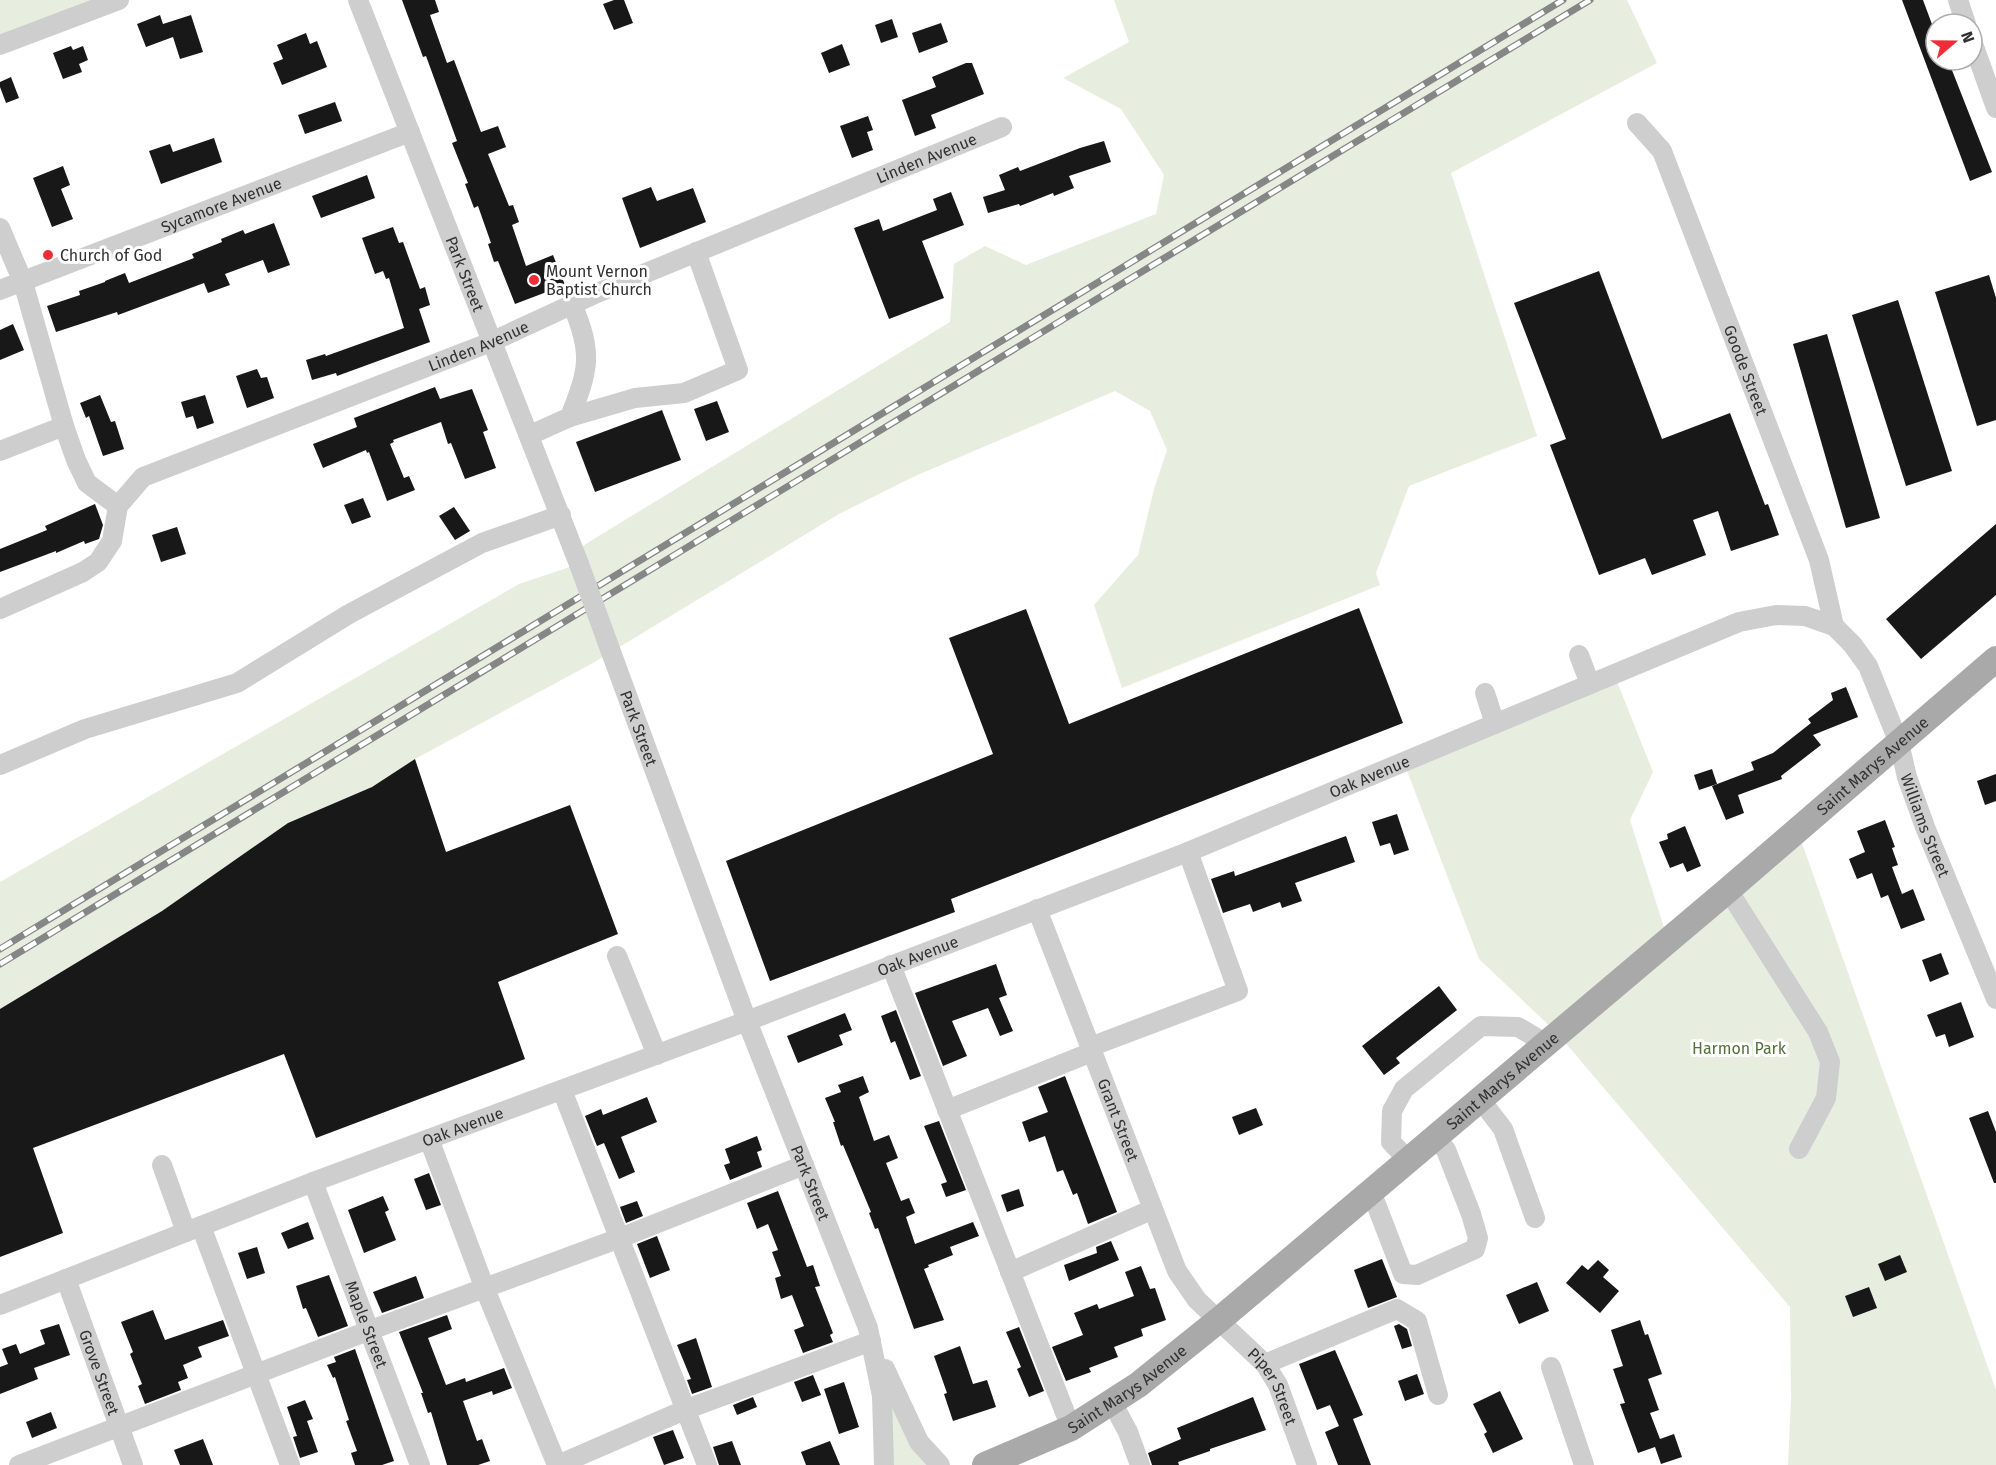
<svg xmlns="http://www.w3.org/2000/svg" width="1996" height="1465" viewBox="0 0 1996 1465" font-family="'Fira Sans',sans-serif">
	<rect width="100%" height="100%" fill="#fff"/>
	<g fill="#e7eedf">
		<polygon points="0,0 119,0 0,45"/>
		<polygon points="1114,0 1627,0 1657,63 1451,173 1537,436 1409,486 1376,573 1380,585 1122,688 1094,605 1138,555 1154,489 1167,450 1150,411 1115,391 913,477 839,514 593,663 415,759 372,787 288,823 162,911 0,1009 0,882 519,584 579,564 575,551 597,537 950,322 954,264 985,246 1026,265 1156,214 1164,175 1121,109 1063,78 1129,42"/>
		<polygon points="1614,674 1653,772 1630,820 1668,940 1797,829 1996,1390 1996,1465 1788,1465 1791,1398 1790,1307 1557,1033 1479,959 1404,763"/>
		<polygon points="882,1396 900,1404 940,1465 884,1465"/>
	</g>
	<g fill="#181818">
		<polygon points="402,0 435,0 439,12 430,15 447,63 454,60 481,132 498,126 506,147 488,154 509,206 513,205 519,222 512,225 526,266 553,255 565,285 515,304 498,261 494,262 488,244 491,243 478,206 474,208 465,184 468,183 452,143 457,141 426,56 423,57"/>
		<polygon points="614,0 624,0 633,23 614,30 603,4"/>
		<polygon points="1902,0 1923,0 1936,35 1936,60 1948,60 1992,172 1970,181"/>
		<polygon points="160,15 163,24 191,15 203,52 180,59 173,37 146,47 137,24"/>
		<polygon points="892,19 898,37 881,43 875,25"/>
		<polygon points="941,23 948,42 919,53 912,33"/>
		<polygon points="306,33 310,44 317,41 327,67 282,85 273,63 283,59 277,45"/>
		<polygon points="842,44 850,65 829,73 821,53"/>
		<polygon points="71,46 73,50 83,46 88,60 79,64 82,72 63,79 53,53"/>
		<polygon points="966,63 972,63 984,94 931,115 936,128 915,136 902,100 936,87 932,77"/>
		<polygon points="11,77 19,98 6,103 0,87 0,82"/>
		<polygon points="335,102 342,121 305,134 298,115"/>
		<polygon points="868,116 873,130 867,132 873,150 852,158 840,126"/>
		<polygon points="214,138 222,162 161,184 149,151 170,144 173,152"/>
		<polygon points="1104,141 1111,162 1069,176 1074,188 1054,196 1053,193 1020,206 1019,204 988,213 983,197 1005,190 999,175 1018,167 1020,171 1080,148"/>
		<polygon points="63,166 70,185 61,189 73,219 52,227 33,178"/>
		<polygon points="367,175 375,198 321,218 312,196"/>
		<polygon points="651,187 657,201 693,188 706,222 640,248 622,198"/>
		<polygon points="951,192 964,225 922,241 944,298 889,319 854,228 879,219 883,231 937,210 933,199"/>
		<polygon points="274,223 290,265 268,273 263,260 225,274 230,285 208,293 204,283 118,315 117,312 56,332 47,306 80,295 79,291 105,282 105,281 125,273 129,283 194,258 192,254 222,242 221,239 243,230 245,234"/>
		<polygon points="393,227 399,243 403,242 420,289 425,287 430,305 419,309 430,342 337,376 336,373 312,380 306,360 325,354 326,356 404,328 389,278 386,279 383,271 375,274 362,238"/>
		<polygon points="1599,271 1662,439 1730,413 1765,505 1768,504 1779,535 1731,551 1718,511 1693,520 1706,555 1652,575 1645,558 1599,575 1550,445 1566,439 1514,303"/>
		<polygon points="1989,275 1996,298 1996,420 1977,426 1935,292"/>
		<polygon points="1898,300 1952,471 1906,486 1852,315"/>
		<polygon points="13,324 24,350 0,360 0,330"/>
		<polygon points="1827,334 1880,518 1846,528 1793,344"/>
		<polygon points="257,369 261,378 267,377 274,398 247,408 236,376"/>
		<polygon points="435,387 440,399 472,389 488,430 483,432 496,468 465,479 451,443 448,444 441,422 393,440 394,442 390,444 404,478 409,476 415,490 387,501 369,452 367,453 366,450 323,468 313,444 357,427 354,418"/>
		<polygon points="100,395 111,422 115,421 124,449 103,456 89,416 86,418 80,403"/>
		<polygon points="205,395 214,423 197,429 193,416 186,418 181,402"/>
		<polygon points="717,401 729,432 706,441 694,409"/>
		<polygon points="662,410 681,460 595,492 576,442"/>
		<polygon points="363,498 371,517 352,524 344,505"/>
		<polygon points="95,504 103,525 99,539 85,544 84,541 56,553 56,551 0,572 0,549 47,530 45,526"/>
		<polygon points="454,507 470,531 455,540 439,516"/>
		<polygon points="1996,524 1996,595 1921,659 1886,619"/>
		<polygon points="177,527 186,554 161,562 152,535"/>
		<polygon points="1359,608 1403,723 951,899 955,912 770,981 726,861 993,754 949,638 1026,609 1069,724"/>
		<polygon points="1846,687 1858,717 1813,735 1821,745 1781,776 1782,779 1738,795 1744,813 1726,820 1712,786 1754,770 1751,762 1773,753 1811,723 1808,719 1833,700 1831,693"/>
		<polygon points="415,759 446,852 570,805 618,934 498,982 525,1059 316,1138 284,1054 33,1148 63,1233 0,1257 0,1009 162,911 288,823 372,787"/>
		<polygon points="1712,769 1717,784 1699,790 1694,775"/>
		<polygon points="1996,774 1996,801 1985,805 1977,781"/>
		<polygon points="1397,814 1409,850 1394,855 1390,843 1380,846 1372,822"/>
		<polygon points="1885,820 1895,847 1892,848 1898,865 1892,867 1902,894 1913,889 1925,920 1901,929 1888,895 1881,898 1872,873 1857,879 1849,859 1865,852 1857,831"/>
		<polygon points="1685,826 1701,866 1687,872 1683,863 1670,868 1659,842 1668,839 1667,834"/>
		<polygon points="1346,836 1355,862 1295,883 1302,901 1282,908 1280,902 1253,912 1250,904 1223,913 1211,879 1234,871 1235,876"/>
		<polygon points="1941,953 1949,974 1930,982 1922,960"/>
		<polygon points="996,964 1007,995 999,998 1013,1031 1000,1036 988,1008 952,1021 967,1056 943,1066 915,993"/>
		<polygon points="1439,986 1457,1010 1396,1058 1400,1063 1384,1075 1362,1046"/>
		<polygon points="1961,1002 1974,1037 1949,1047 1945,1034 1936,1037 1927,1015"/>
		<polygon points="896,1010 921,1076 910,1080 895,1041 891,1043 881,1016"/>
		<polygon points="845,1013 852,1030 839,1035 843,1045 798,1063 787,1036"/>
		<polygon points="863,1076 869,1092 859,1097 874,1141 889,1135 898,1158 886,1163 901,1201 909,1198 915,1213 906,1217 915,1244 973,1222 979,1236 950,1247 953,1255 928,1265 929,1267 924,1269 944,1320 914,1329 878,1228 875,1229 869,1213 871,1212 843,1145 841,1146 833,1122 835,1122 825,1098 841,1092 838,1085"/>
		<polygon points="1065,1076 1117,1212 1088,1224 1077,1193 1073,1195 1063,1170 1057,1172 1045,1136 1029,1142 1022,1122 1048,1112 1038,1087"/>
		<polygon points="647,1097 657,1122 621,1137 635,1172 619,1179 604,1143 597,1146 585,1116 601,1109 603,1115"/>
		<polygon points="1256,1108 1263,1125 1239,1135 1232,1117"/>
		<polygon points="1988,1111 1996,1132 1996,1183 1994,1183 1969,1118"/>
		<polygon points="939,1121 966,1190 946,1197 941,1184 947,1182 924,1126"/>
		<polygon points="757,1136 762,1150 757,1152 762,1167 730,1180 724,1165 730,1163 725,1149"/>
		<polygon points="429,1173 441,1205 426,1210 414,1179"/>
		<polygon points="1019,1189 1024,1206 1007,1212 1001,1195"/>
		<polygon points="778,1191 807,1267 813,1265 820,1286 815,1287 833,1333 830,1335 833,1342 803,1353 794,1330 804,1326 792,1295 781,1299 775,1278 781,1276 772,1252 778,1250 768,1224 757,1229 747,1203"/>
		<polygon points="383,1196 389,1210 385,1212 396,1240 364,1253 348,1210"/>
		<polygon points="637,1201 643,1216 626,1223 620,1207"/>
		<polygon points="308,1222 314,1239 288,1249 281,1233"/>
		<polygon points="657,1236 670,1270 650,1278 637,1244"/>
		<polygon points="1111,1241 1119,1260 1069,1281 1064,1265 1097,1253 1096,1247"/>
		<polygon points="257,1247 265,1273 247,1279 238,1253"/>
		<polygon points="1900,1255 1907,1272 1885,1281 1878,1264"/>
		<polygon points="1382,1259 1397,1297 1368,1308 1354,1270"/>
		<polygon points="1598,1260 1609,1270 1603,1277 1619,1291 1600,1313 1566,1283 1582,1265 1588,1270"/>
		<polygon points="1141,1266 1150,1289 1155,1288 1166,1320 1141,1329 1143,1336 1114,1347 1118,1357 1089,1368 1091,1372 1066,1381 1052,1347 1083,1335 1074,1313 1097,1304 1099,1309 1134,1296 1125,1272"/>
		<polygon points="329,1275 348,1326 318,1337 306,1308 303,1309 296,1286"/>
		<polygon points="416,1276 424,1298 382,1313 373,1292"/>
		<polygon points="1537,1282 1549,1311 1519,1324 1506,1295"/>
		<polygon points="1869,1287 1877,1308 1853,1317 1845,1296"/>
		<polygon points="153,1310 165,1340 223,1320 229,1336 198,1347 202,1357 183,1365 188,1378 178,1382 181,1390 145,1404 138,1386 142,1384 130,1354 133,1352 121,1322"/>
		<polygon points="447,1315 452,1329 428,1338 446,1385 465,1378 466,1382 504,1368 512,1388 493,1395 492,1391 463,1401 477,1441 482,1439 490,1461 478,1465 447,1465 431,1412 428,1413 421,1393 423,1393 399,1332"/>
		<polygon points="1640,1320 1645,1335 1648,1334 1662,1374 1648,1379 1659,1410 1650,1413 1660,1439 1674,1434 1682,1457 1661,1464 1655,1447 1638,1453 1620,1404 1625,1403 1613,1369 1623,1366 1611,1330"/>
		<polygon points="59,1324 70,1355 34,1368 38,1379 0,1394 0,1367 8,1364 2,1349 16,1344 20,1354 45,1344 40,1330"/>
		<polygon points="1399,1324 1407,1329 1412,1346 1402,1349 1394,1326"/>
		<polygon points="1019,1327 1044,1391 1029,1397 1017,1369 1021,1367 1006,1332"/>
		<polygon points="696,1338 712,1387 692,1394 687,1380 691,1379 677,1345"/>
		<polygon points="960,1346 973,1384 987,1380 996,1407 953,1421 944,1394 947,1393 934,1356"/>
		<polygon points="355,1349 394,1461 382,1465 355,1465 351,1453 357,1451 346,1421 349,1420 335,1377 333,1378 327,1365 336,1362 334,1357"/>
		<polygon points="1335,1350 1363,1415 1353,1419 1371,1465 1338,1465 1325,1432 1339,1426 1330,1405 1317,1410 1299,1364"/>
		<polygon points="1417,1374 1424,1394 1405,1401 1398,1381"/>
		<polygon points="813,1375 821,1395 802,1402 794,1382"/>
		<polygon points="844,1382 859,1427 839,1434 824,1389"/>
		<polygon points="1500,1391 1523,1439 1493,1453 1484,1434 1487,1432 1473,1404"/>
		<polygon points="753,1397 757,1407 737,1415 733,1405"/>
		<polygon points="1253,1397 1266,1430 1210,1449 1210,1451 1178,1462 1179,1465 1152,1465 1148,1453 1181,1439 1177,1428"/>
		<polygon points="305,1400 313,1419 307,1421 318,1452 300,1458 293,1437 297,1436 287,1407"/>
		<polygon points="51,1412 57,1428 32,1438 26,1422"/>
		<polygon points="673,1430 684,1458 664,1465 653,1437"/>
		<polygon points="203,1439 213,1465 180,1465 174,1450"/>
		<polygon points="732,1441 741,1465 719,1465 713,1447"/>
		<polygon points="830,1441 840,1465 806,1465 801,1452"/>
	</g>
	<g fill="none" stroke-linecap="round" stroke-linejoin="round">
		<g stroke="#cecece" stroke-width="20">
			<path id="s1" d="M358,0L579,564"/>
			<polyline points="1958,0 1966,24"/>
			<polyline points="1972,41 1996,108"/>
			<polyline points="0,45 119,0"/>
			<path id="s2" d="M1637,123L1662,151L1819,560L1834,626"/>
			<polyline points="0,228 23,282 64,426 76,460 87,483 118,506"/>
			<path id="s3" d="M0,290L410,132"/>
			<polyline points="570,417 635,398 684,393 738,370 696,252"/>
			<path d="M530,435L570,417C589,369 593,353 572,304"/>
			<polyline points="0,451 64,426"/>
			<path id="s4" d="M0,609L83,572L98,562L112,541L118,506L143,477L491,342L597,293L1002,127"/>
			<path id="s5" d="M611,652L747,1021L868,1328L882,1396L884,1465"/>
			<polyline points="1579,655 1590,684"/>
			<polyline points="1485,693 1495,724"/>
			<polyline points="0,765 85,729 237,683 349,614 482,543 561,515"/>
			<polyline points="1728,890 1818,1032 1830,1062 1826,1098 1799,1149"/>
			<path id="s6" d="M1037,909L1177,1271L1197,1300L1265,1364L1278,1385L1307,1465"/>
			<polyline points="617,956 657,1055"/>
			<polyline points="891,965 1071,1428"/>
			<polyline points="1090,1047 1238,991 1188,852"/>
			<polyline points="562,1090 707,1465"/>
			<polyline points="1480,1099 1503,1129 1535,1218"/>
			<polyline points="947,1110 1092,1052"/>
			<polyline points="429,1139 485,1289 557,1465"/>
			<polyline points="1408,1160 1391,1142 1392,1111 1404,1089 1481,1026 1518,1027 1545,1043"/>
			<polyline points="162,1165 186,1232"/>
			<path id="s7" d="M313,1182L420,1465"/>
			<polyline points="1371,1191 1403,1274 1417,1275 1475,1249 1478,1238 1471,1214 1446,1150 1435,1137"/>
			<polyline points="201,1226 290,1465"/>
			<polyline points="1010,1272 1151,1210"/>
			<path id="s8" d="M66,1279L133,1465"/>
			<path id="s9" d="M0,1305L313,1182L747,1021L1188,852L1739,622L1776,615L1805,616L1834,626L1852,644L1868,666L1899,743L1907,777L1925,827L1996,999"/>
			<polyline points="1265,1364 1397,1309 1417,1321 1438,1395"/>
			<polyline points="1551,1367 1584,1465"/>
			<polyline points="885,1369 919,1442 940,1465"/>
			<polyline points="1112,1402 1128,1432 1140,1465"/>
			<polyline points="19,1465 368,1331 620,1238 804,1165"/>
			<polyline points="558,1465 687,1409 871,1341"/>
		</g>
		<path stroke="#a9a9a9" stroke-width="26" id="s10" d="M985,1465L1071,1428L1138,1385L1219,1320L1728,890L1996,659"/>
		<g stroke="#868686" stroke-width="7">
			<g id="rail">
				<polyline points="0,949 1563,0"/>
				<polyline points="0,964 1590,0"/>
			</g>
		</g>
		<use href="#rail" stroke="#fff" stroke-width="4.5" stroke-dasharray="14" stroke-linecap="butt"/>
		<polyline stroke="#cecece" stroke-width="20" points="579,564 611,652"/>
	</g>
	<g fill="#ee2d38" stroke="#fff" stroke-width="2">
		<circle cx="48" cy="255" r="6"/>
		<circle cx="534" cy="280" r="6"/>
	</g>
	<g text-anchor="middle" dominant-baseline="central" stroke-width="6" stroke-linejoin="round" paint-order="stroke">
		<g font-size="16" fill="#313131" stroke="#fff">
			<text stroke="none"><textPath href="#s4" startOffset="1054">Linden Avenue</textPath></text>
			<text stroke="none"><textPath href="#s3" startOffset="237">Sycamore Avenue</textPath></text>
			<text stroke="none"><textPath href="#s1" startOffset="294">Park Street</textPath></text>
			<text stroke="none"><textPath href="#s4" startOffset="568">Linden Avenue</textPath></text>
			<text stroke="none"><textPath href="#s2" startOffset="272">Goode Street</textPath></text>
			<text stroke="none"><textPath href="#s5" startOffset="81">Park Street</textPath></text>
			<text stroke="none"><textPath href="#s10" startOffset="1134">Saint Marys Avenue</textPath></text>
			<text stroke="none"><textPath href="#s9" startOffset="1468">Oak Avenue</textPath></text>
			<text stroke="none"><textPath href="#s9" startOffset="2188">Williams Street</textPath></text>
			<text stroke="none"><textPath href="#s9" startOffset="982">Oak Avenue</textPath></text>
			<text stroke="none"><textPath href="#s10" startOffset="648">Saint Marys Avenue</textPath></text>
			<text stroke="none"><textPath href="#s6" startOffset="226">Grant Street</textPath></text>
			<text stroke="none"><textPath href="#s9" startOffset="496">Oak Avenue</textPath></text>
			<text stroke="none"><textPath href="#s5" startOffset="567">Park Street</textPath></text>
			<text stroke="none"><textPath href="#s7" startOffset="152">Maple Street</textPath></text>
			<text stroke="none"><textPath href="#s8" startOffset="99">Grove Street</textPath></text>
			<text stroke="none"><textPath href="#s10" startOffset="162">Saint Marys Avenue</textPath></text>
			<text stroke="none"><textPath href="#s6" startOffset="540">Piper Street</textPath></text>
		</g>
		<g font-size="16" fill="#313131" stroke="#fff" text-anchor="start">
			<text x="60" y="255">Church of God</text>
			<text x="546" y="271">Mount Vernon<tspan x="546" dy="18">Baptist Church</tspan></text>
		</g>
		<g font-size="16" fill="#53703b" stroke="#fff">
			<text x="1739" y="1048">Harmon Park</text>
		</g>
	</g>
	<g transform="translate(1954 42) rotate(70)"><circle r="28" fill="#ffffff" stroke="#adadad" stroke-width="1.5"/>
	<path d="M0-4.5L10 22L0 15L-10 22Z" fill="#ee2d38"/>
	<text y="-9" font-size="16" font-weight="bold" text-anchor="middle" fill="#313131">N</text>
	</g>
</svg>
